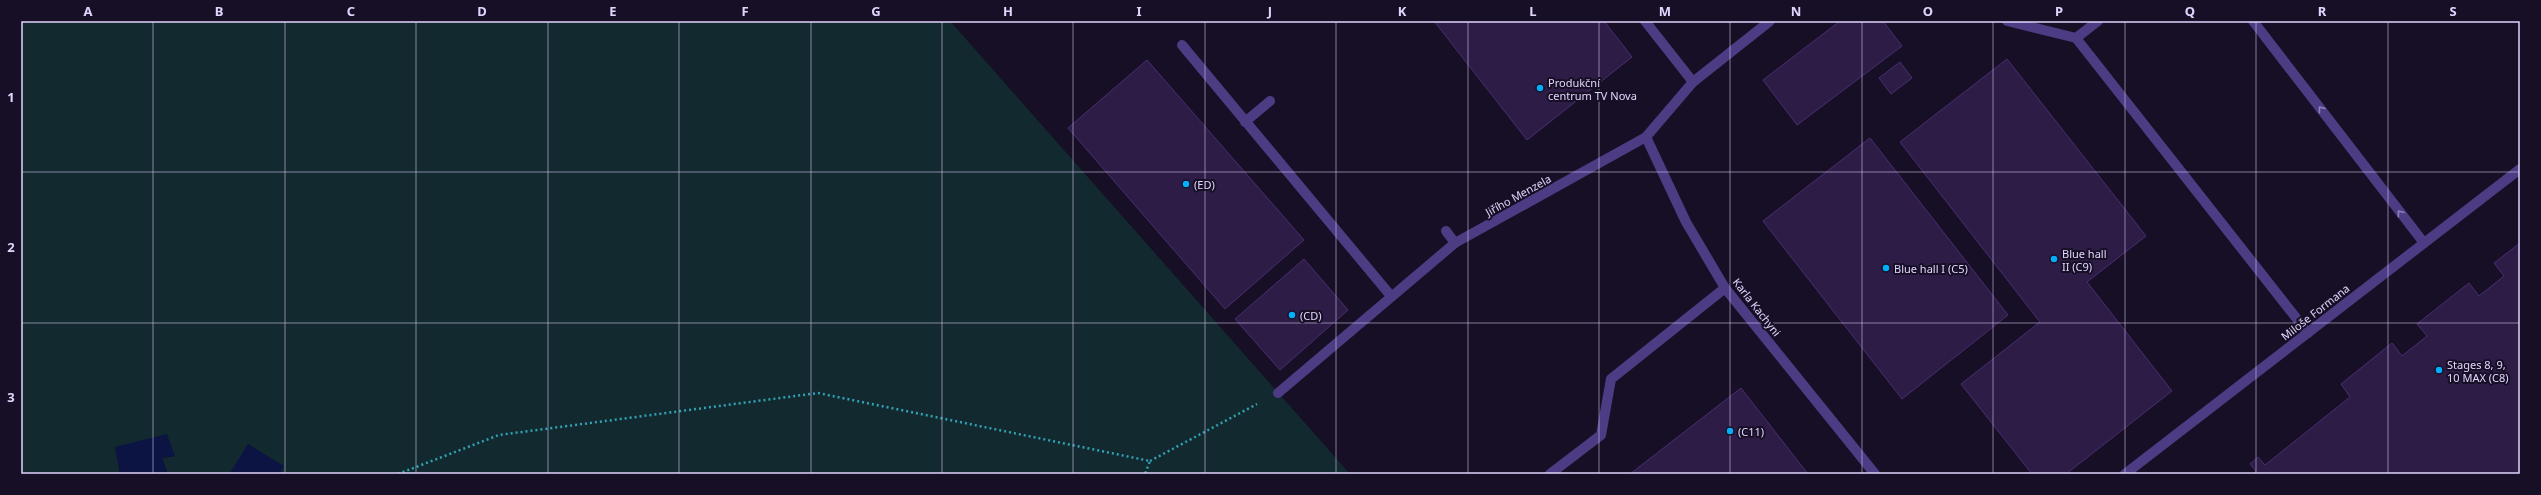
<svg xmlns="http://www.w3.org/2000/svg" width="2541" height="495" viewBox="0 0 2541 495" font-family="'Noto Sans',sans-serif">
	<rect width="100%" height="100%" fill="#170f25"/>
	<polygon fill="#122a2f" points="21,21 950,21 1350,474 279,474 283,465 230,472 231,474 168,474 162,458 175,456 115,447 120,474 21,474"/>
	<g fill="#0b1442">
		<polygon points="167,434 175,456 162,458 168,474 120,474 115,447"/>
		<polygon points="248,444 284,466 279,474 230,473"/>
	</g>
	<g fill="#2d1c46" stroke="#492e71">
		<polygon points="1434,21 1604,21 1632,57 1527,140"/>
		<polygon points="1840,21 1883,21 1902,46 1797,125 1763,80"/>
		<polygon points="2007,59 2146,236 2087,282 2172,391 2066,474 2032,474 1961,384 2040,322 1900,142"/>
		<polygon points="1147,60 1304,240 1225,309 1068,128"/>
		<polygon points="1900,62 1912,78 1891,94 1879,78"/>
		<polygon points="1870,138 2008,315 1902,399 1763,221"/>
		<polygon points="2520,243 2520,474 2253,474 2256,471 2250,464 2258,457 2265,465 2350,397 2341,384 2392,343 2402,356 2427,336 2417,324 2469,283 2479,296 2504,276 2494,263"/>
		<polygon points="1304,259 1348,310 1280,370 1235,319"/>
		<polygon points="1741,388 1808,474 1630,474"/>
	</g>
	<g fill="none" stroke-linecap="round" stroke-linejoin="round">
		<g stroke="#31a2b5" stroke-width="2.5" stroke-dasharray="2 3" stroke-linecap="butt">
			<polyline points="1150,461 1257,404"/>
			<polyline points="398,474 499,435 818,393 1150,461 1145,474"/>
		</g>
		<g stroke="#4d3b83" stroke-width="10">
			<polyline points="1645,21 1693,82"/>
			<polyline points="2007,21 2076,38"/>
			<polyline points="2098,21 2076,38 2308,333"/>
			<polyline points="2253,21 2424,243"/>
			<polyline points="1182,45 1391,296"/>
			<polyline points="1245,122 1270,101"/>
			<polyline points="1646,137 1686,222 1725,288 1875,474"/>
			<polyline points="1446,231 1455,243"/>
			<polyline points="1278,393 1455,243 1646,137 1693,82 1770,21"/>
			<polyline points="1550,474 1601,435 1611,379 1725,288"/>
			<polyline points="2125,474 2520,169"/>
		</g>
	</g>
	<defs><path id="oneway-chevron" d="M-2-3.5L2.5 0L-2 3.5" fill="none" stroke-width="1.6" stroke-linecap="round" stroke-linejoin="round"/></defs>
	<g stroke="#9080ba">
		<use href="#oneway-chevron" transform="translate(2321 109) rotate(-127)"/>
		<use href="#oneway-chevron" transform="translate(2400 213) rotate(-127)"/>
	</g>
	<path fill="none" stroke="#e1d4fe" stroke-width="1" stroke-opacity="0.55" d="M153,21V474M285,21V474M416,21V474M548,21V474M679,21V474M811,21V474M942,21V474M1073,21V474M1205,21V474M1336,21V474M1468,21V474M1599,21V474M1730,21V474M1862,21V474M1993,21V474M2125,21V474M2256,21V474M2388,21V474M21,172H2520M21,323H2520"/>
	<g fill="#04aefa" stroke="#170f25" stroke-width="1.5">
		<circle cx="1540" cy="88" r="4"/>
		<circle cx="1186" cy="184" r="4"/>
		<circle cx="2054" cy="259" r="4"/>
		<circle cx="1886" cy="268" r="4"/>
		<circle cx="1292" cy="315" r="4"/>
		<circle cx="2439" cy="370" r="4"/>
		<circle cx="1730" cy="431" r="4"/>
	</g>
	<g text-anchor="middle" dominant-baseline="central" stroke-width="4" stroke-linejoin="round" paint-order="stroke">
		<g font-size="11" fill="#e1d4fe" stroke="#170f25" text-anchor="start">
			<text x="1548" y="82">Produkční<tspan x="1548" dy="13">centrum TV Nova</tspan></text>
			<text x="1194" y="184">(ED)</text>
			<text x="2062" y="253">Blue hall<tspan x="2062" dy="13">II (C9)</tspan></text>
			<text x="1894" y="268">Blue hall I (C5)</text>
			<text x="1300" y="315">(CD)</text>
			<text x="2447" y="364">Stages 8, 9,<tspan x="2447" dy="13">10 MAX (C8)</tspan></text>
			<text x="1738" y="431">(C11)</text>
		</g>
		<g font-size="11" fill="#e1d4fe" stroke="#170f25">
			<text transform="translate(1518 195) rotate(-29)">Jiřího Menzela</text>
			<text transform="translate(1757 307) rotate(52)">Karla Kachyni</text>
			<text transform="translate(2315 312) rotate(-38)">Miloše Formana</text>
		</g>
	</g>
	<rect width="2541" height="495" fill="none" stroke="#170f25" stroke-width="44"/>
	<rect x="22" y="22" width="2497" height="451" fill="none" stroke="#e1d4fe" stroke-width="1.5"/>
	<g font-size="13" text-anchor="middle" font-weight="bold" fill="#e1d4fe">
		<text x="88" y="16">A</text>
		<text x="219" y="16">B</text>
		<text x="351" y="16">C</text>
		<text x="482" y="16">D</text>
		<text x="613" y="16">E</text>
		<text x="745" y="16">F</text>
		<text x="876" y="16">G</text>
		<text x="1008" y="16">H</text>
		<text x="1139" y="16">I</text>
		<text x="1270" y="16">J</text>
		<text x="1402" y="16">K</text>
		<text x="1533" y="16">L</text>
		<text x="1665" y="16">M</text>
		<text x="1796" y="16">N</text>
		<text x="1928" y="16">O</text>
		<text x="2059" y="16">P</text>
		<text x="2190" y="16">Q</text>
		<text x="2322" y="16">R</text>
		<text x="2453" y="16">S</text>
		<text x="11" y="102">1</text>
		<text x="11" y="252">2</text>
		<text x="11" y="402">3</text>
	</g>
</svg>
